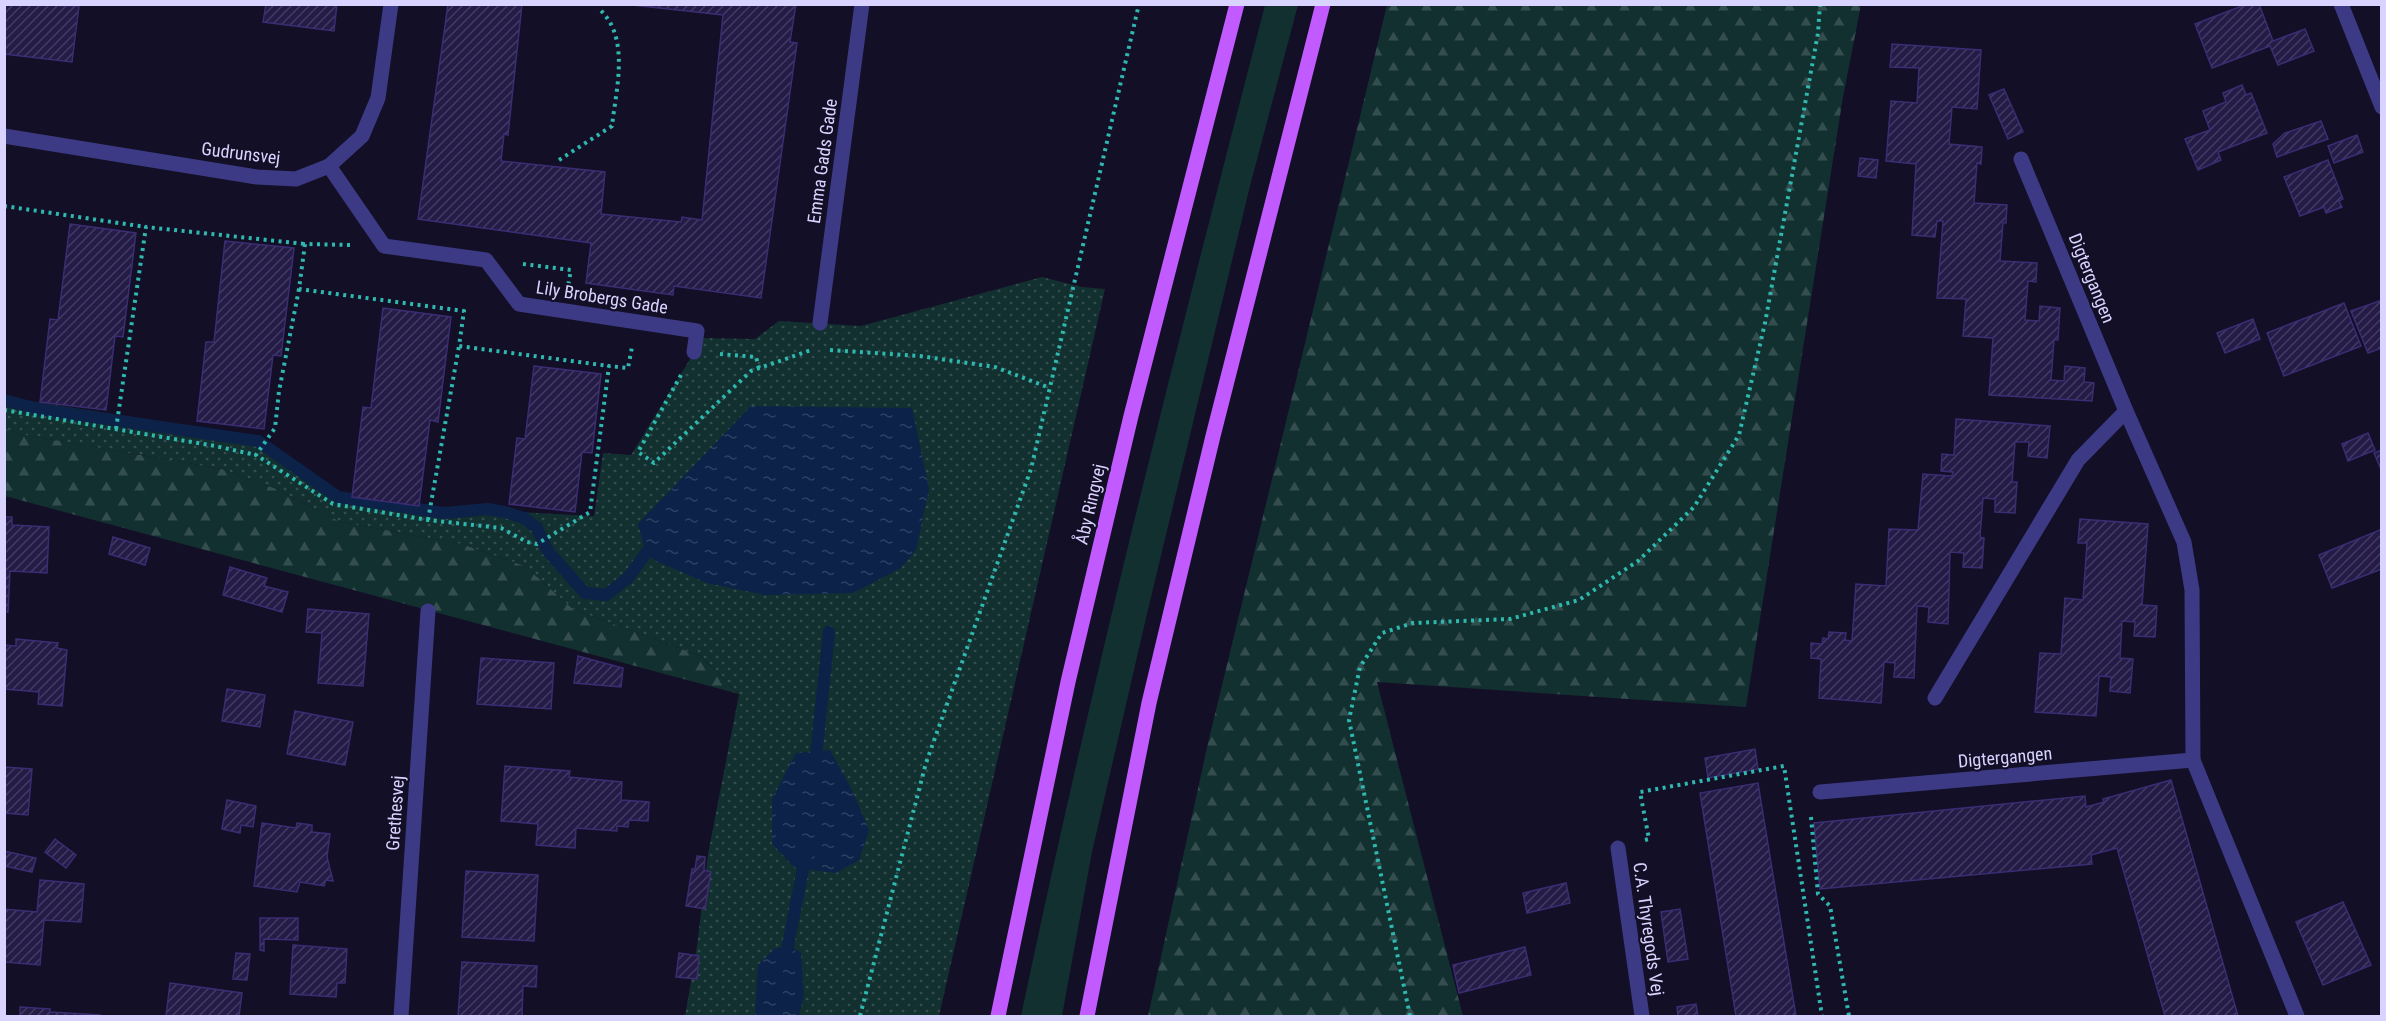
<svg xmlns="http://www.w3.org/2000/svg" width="2386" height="1021" viewBox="0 0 2386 1021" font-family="'Roboto Condensed',sans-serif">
	<defs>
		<pattern id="forest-firs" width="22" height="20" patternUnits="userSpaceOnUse" patternTransform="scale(1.5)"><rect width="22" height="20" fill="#12302f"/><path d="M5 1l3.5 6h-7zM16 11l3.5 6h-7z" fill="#344d4e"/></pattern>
		<pattern id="park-dots" width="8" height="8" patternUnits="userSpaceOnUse" patternTransform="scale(1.5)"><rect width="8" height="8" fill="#12302f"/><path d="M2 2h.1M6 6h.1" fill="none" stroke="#344d4e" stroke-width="1.8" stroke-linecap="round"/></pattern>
		<pattern id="water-ripples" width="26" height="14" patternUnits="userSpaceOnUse" patternTransform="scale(1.5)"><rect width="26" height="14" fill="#0c2248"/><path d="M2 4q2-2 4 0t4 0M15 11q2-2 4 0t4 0" fill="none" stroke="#2f4163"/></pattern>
		<pattern id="building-hatch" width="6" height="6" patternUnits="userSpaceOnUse" patternTransform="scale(1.5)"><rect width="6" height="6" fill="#241b47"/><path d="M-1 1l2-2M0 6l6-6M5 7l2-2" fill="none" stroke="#433b63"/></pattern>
	</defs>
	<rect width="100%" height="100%" fill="#130f26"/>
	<path fill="#12302f" d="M1265,5H1298L1250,186L1146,618L1092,852L1062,1016H1021C1092,677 1178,341 1265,5Z"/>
	<g fill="url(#forest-firs)">
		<polygon points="1387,5 1861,5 1843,97 1746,707 1377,682 1463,1016 1148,1016 1208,743"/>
		<polygon points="4,428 19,434 222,469 274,488 341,522 462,544 525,566 573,609 701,656 739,694 5,496"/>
	</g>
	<polygon fill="url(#park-dots)" points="1042,277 1082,287 1105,289 939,1016 685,1016 697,946 708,854 739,694 701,656 573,609 525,566 462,544 341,522 274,488 222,469 19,434 5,428 4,397 260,437 343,497 419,507 594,516 603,453 631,455 703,338 755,339 779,321 861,326"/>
	<g fill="url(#water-ripples)">
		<polygon points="751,406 912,408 929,489 916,550 901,568 853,593 765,595 707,583 656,561 646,553 638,524"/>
		<polygon points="830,750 852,790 869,830 859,860 836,873 795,868 772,844 772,799 796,753"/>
		<polygon points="789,945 801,953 804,995 799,1016 755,1016 758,965 774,949"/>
	</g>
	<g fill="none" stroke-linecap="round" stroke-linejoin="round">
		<g stroke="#0c2248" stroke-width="12">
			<polyline points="4,400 38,409 258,441 338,497 444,513 488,509 505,512 524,518 537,528 547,550 585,593 606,595 628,578 646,553"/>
			<polyline points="815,765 829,632"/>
			<polyline points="785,960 806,854"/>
		</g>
	</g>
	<g fill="url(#building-hatch)" stroke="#3b2d73" stroke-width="1.5">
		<polygon points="4,4 79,6 72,62 4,54"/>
		<polygon points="266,4 337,4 334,31 263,22"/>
		<polygon points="448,4 522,4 508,135 504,134 501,161 605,172 601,214 681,222 682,217 702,220 723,15 623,4 796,4 790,42 797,43 761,298 674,286 673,295 586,283 591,243 418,219"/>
		<polygon points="2247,4 2259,4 2273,41 2305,29 2314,51 2278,65 2270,46 2212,68 2195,24"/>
		<polygon points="1892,44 1981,50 1977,109 1952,107 1949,144 1982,147 1981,164 1977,163 1974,203 2007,205 2006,223 2003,223 2000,261 2037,263 2036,282 2028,281 2025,320 2039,321 2040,306 2060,308 2058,340 2054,340 2051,380 2064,381 2065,366 2085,368 2084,382 2094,383 2092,401 1989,395 1993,338 1963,336 1966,299 1937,298 1943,221 1937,221 1935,237 1912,235 1916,164 1886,161 1891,101 1917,103 1919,68 1890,67"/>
		<polygon points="2242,85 2246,95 2251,93 2267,133 2218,152 2221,160 2198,170 2185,139 2210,130 2203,111 2226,102 2223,93"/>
		<polygon points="2004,89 2023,132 2008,139 1989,95"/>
		<polygon points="2321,121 2328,139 2277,157 2273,144 2285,133"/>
		<polygon points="2357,135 2363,152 2334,163 2328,146"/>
		<polygon points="1860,158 1878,160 1876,178 1858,176"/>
		<polygon points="2328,160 2343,199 2339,201 2342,207 2326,213 2324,207 2300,216 2284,177"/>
		<polygon points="70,224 136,233 123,337 115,336 106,410 40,402 50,319 58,320"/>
		<polygon points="225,241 294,248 281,356 273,355 264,429 197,421 206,342 214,342"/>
		<polygon points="2382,300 2382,348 2368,353 2351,311"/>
		<polygon points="2344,303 2361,346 2284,376 2267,333"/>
		<polygon points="383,308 451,317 438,422 430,420 419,506 352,497 363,407 371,408"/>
		<polygon points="2253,319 2260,339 2225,353 2217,333"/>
		<polygon points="534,366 601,374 592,453 582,452 575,512 509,504 517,438 525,439"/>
		<polygon points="1956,419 2050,426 2047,458 2028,456 2029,442 2015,442 2012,482 2017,482 2015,513 1995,512 1995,499 1983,498 1980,537 1984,538 1982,568 1963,567 1964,553 1950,552 1948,624 1928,622 1929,607 1917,606 1914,678 1894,677 1895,663 1884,662 1881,703 1819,698 1821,659 1811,658 1811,643 1822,644 1823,638 1828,639 1829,632 1846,633 1845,640 1852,641 1856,584 1886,586 1889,529 1918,530 1923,474 1952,476 1953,472 1941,471 1942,454 1954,455"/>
		<polygon points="2368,433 2375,450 2348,461 2342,444"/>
		<polygon points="2382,450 2382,472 2374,453"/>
		<polygon points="4,517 12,517 12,525 49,527 47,573 10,571 8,612 4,612"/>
		<polygon points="2080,519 2148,524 2142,605 2157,606 2155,637 2134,636 2135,622 2122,621 2120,658 2133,659 2130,693 2110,691 2111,677 2099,676 2096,716 2035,712 2040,653 2061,654 2065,598 2083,600 2087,543 2078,543"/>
		<polygon points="2382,529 2382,569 2332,588 2319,555"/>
		<polygon points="113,537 150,548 145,565 109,554"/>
		<polygon points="230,567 267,578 264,586 288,592 282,612 223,595"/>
		<polygon points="308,609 369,614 363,686 318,683 322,633 306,632"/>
		<polygon points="16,639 58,643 57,648 67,650 62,706 38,704 39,692 4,689 4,645 16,646"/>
		<polygon points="578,656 623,668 621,687 574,683"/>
		<polygon points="481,658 554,663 551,709 477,704"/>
		<polygon points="227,689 265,695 260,727 222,721"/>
		<polygon points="295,711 353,722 345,765 287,754"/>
		<polygon points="1755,749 1758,769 1708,778 1705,758"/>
		<polygon points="505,766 570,771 569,777 622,782 621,800 649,802 648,821 629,820 628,827 617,826 617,831 576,828 575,848 536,845 538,824 501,821"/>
		<polygon points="4,767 32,769 28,815 4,813"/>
		<polygon points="2171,780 2238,1016 2165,1016 2117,848 2091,855 2092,864 1820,889 1814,823 2085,796 2086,807 2104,802 2103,799"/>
		<polygon points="1758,783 1796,1016 1736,1016 1700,793"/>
		<polygon points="227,800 256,806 253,827 241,825 240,833 222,829"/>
		<polygon points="262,823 296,828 297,823 312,825 312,832 330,834 327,857 333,881 326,880 324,886 300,882 297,892 254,886"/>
		<polygon points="55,839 76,855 66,868 45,852"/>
		<polygon points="4,851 36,858 32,872 4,866"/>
		<polygon points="697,856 705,857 704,870 711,872 705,909 686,906 692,869 695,869"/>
		<polygon points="466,871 538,875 534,941 462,937"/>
		<polygon points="40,880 84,884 81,922 44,920 40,965 4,962 4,909 37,912"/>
		<polygon points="1566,883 1570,903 1527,913 1523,893"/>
		<polygon points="2343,902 2371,965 2323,985 2296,922"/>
		<polygon points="1680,909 1688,959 1668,962 1661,912"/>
		<polygon points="260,918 298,918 298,940 264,939 264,951 260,950"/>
		<polygon points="293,945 347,949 345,983 337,983 336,997 290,994"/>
		<polygon points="1525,947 1531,975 1459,993 1453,965"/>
		<polygon points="236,953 250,954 247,980 233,979"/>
		<polygon points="679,953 699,956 697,979 676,977"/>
		<polygon points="462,962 537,966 536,987 523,986 522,1016 458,1016"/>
		<polygon points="170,983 242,993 239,1016 166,1016"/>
		<polygon points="1696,1004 1698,1016 1678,1016 1677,1007"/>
		<polygon points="20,1007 50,1009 50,1012 100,1015 100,1016 20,1016"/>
	</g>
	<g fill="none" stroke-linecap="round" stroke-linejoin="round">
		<g stroke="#2fb8b0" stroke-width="4" stroke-dasharray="3 4.5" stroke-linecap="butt">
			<path d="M559,160L612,126C616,89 631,36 598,8"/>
			<polyline points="4,206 146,227"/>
			<polyline points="350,245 305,244 299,289 464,311 459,346 609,366"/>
			<polyline points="523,264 571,270 568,286"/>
			<polyline points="299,289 279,391 275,428 256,455 333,504 428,520 501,528 527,542 537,544 590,512 609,366 628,368 632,347"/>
			<polyline points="830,350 920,356 995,367 1050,388"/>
			<polyline points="720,354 756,357 759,368"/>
			<polyline points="681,375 638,452 654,463 751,371 811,350"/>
			<polyline points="4,410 215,446 256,455"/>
			<polyline points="116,429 146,227 305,244"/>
			<polyline points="428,520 459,346"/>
			<polyline points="1811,817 1818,894 1830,906 1849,1016"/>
			<polyline points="1645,840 1649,839 1640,792 1784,766 1822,1016"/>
			<polyline points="860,1016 926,763 1031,469 1139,4"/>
			<polyline points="1410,1016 1349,720 1360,667 1382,633 1413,623 1510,619 1579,600 1638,561 1694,507 1739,435 1765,323 1818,33 1820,4"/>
		</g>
		<g stroke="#3d3a85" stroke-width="15">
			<polyline points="2341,4 2382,107"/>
			<polyline points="4,136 257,177 296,179 329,166 362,136 378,98 391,4"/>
			<polyline points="2021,159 2126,411 2184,542 2192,590 2193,760 2297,1016"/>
			<polyline points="329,166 384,246 486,260 519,304 697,331 694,352"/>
			<polyline points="820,323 862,4"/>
			<polyline points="1935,698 2078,460 2126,411"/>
			<polyline points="1820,792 2193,760"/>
			<polyline points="1618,848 1642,1016"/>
			<polyline points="401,1016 428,611"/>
		</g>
		<g stroke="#c25bff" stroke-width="15">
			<polyline points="998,1016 1068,682 1131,416 1237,4"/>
			<polyline points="1087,1016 1149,703 1213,436 1323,4"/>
		</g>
	</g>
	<g text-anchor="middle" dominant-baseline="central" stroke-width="4.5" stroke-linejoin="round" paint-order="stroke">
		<g font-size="18" fill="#d9d4ff" stroke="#130f26">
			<text transform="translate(241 153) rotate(7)">Gudrunsvej</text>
			<text transform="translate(822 161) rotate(-82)">Emma Gads Gade</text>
			<text transform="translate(2092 278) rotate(68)">Digtergangen</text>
			<text transform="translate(602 297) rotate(9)">Lily Brobergs Gade</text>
			<text transform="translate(1090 504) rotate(-77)">Åby Ringvej</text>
			<text transform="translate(2005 757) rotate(-5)">Digtergangen</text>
			<text transform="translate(395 813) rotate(-86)">Grethesvej</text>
			<text transform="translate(1649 929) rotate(82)">C.A. Thyregods Vej</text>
		</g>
	</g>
	<rect width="2386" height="1021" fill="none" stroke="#d9d4ff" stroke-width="12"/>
</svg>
